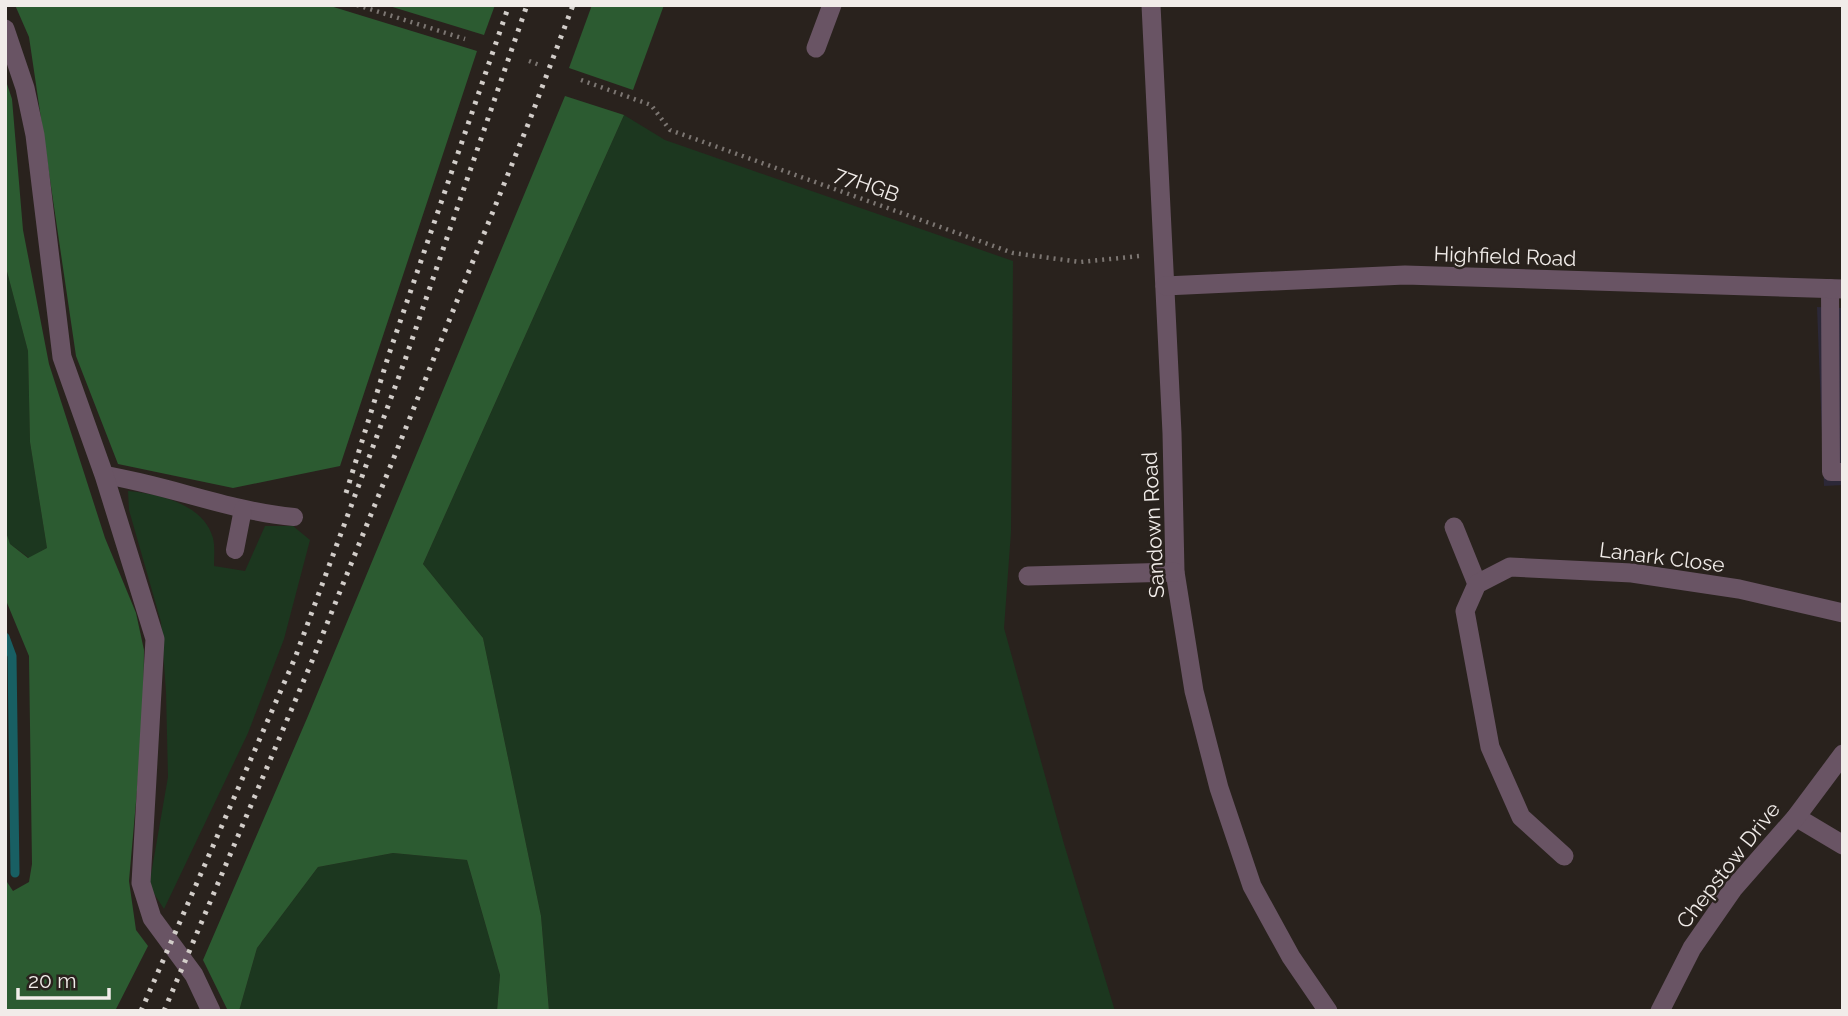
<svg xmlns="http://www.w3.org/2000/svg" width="1848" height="1016" viewBox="0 0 1848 1016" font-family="Raleway,sans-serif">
	<rect width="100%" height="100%" fill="#29221d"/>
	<polygon fill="#2c2838" points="1817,307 1843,308 1843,485 1824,486"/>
	<g fill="#1c371f">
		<polygon points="624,115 665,140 1013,261 1011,532 1004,628 1064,844 1115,1011 549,1011 541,916 483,638 423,564"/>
		<polygon points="5,264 28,351 30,442 47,548 29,558 10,544 5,529"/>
		<path d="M128,491C158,494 203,503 213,538C215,546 214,557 214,566L245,571L265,526H293L310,540L284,639L248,733L164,909L149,886L168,777L166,692L161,622L129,510Z"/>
		<polygon points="393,853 467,860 500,975 497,1011 239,1011 257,948 318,867"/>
	</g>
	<g fill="#2c5b31">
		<polygon points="15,5 327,5 477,51 340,466 233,488 118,464 76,356 29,37"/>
		<polygon points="386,5 495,5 484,35"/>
		<polygon points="592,5 664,5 633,90 569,68"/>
		<polygon points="5,78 12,99 23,230 49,364 105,538 136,613 144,650 143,722 129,881 136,930 148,946 115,1011 5,1011 5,879 13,891 29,882 32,864 29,656 5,598 5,529 10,544 28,558 47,548 30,442 28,351 5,264"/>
		<polygon points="565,96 624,115 423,564 483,638 541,916 549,1011 497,1011 500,975 467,860 393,853 318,867 257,948 239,1011 228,1011 203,960 308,716"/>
	</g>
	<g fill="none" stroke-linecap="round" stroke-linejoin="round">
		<polyline stroke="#185f63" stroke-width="9" points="5,637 12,656 15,873"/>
		<g stroke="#7c7672" stroke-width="4.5" stroke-dasharray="2 5" stroke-linecap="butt">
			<polyline points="357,5 465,39"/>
			<polyline points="529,61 542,66"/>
			<polyline points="581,80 651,105 670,130 1013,253 1080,262 1140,256"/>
		</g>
		<g stroke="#695464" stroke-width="18">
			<polyline points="1830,288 1831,472 1843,472"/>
			<path d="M104,475C168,485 229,511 294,517"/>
			<polyline points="235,550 243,509"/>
		</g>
		<g stroke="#695464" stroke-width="19">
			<polyline points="1151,5 1172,433 1175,572 1194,691 1219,788 1252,886 1291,957 1328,1011"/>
			<polyline points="5,29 25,88 35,135 62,357 104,475 155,639 141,883 152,918 194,975 211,1011"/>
			<polyline points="816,48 832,5"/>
			<polyline points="1165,286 1405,275 1843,289"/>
			<polyline points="1454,527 1477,584"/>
			<polyline points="1028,576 1175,572"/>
			<polyline points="1796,817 1843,845"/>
			<polyline points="1564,856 1521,817 1490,747 1465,611 1477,584 1510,567 1632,573 1739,589 1843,613"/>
			<polyline points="1660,1011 1692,948 1733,889 1796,817 1843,754"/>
		</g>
		<g stroke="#d2cdc9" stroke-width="5" stroke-dasharray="3.5 7" stroke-linecap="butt">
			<polyline points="346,493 389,354 509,5"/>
			<polyline points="141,1011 295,658 405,360 527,5"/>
			<polyline points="164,1011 312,661 529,122 573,5"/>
		</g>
	</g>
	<g text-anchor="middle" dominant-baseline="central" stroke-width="5" stroke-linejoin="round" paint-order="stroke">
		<g font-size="21" fill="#f1ece9" stroke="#29221d">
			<text transform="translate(867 184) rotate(20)">77HGB</text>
			<text transform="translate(1505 256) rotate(2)">Highfield Road</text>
			<text transform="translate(1153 525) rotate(-93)">Sandown Road</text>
			<text transform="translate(1662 557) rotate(7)">Lanark Close</text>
			<text transform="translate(1728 865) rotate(-52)">Chepstow Drive</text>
		</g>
	</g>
	<rect width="1848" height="1016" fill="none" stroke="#f1ece9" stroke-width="14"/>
	<path d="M18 988v10h91v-10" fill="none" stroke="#f1ece9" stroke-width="3.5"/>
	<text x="28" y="988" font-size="21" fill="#f1ece9" stroke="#29221d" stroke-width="5" paint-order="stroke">20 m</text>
</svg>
